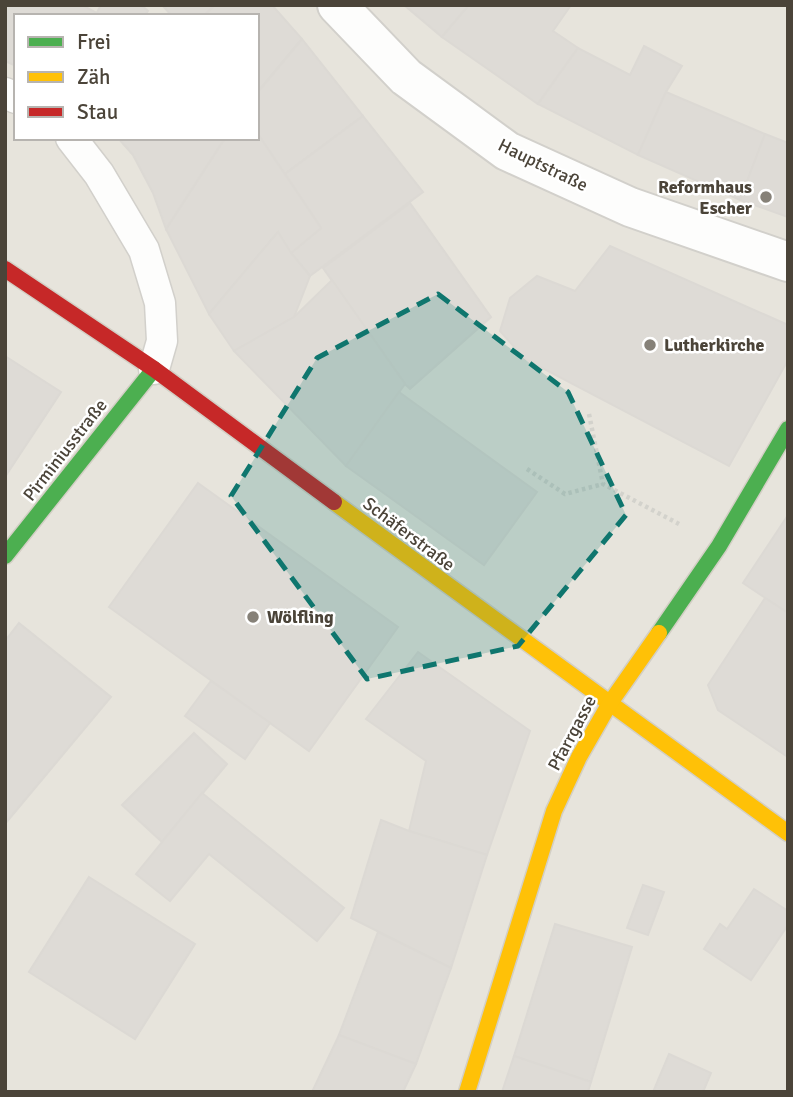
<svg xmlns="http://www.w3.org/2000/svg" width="793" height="1097" viewBox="0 0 793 1097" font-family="Signika,sans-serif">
	<rect width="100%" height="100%" fill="#f4f2ee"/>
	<path fill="#e7e4dc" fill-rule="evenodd" d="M5,5H788V1092H5ZM16,16H257V138H16Z"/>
	<g fill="#dedbd6" stroke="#dcd9d4" stroke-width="2">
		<polygon points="5,5 82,5 97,13 95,16 16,16 16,66 5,61"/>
		<polygon points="101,5 141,5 148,11 144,16 95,16"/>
		<polygon points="162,5 215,5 204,16 172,16"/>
		<polygon points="215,5 272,5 302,39 257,93 257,16 204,16"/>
		<polygon points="404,5 469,5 442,37"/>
		<polygon points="469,5 571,5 553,31 578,48 538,104 442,37"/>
		<polygon points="302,39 363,116 285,174 257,133 257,93"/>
		<polygon points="644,46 682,66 666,92 638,155 538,104 578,48 630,75"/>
		<polygon points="666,92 765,134 740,200 638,155"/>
		<polygon points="363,116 423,192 310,276 291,253 321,228 285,174"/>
		<polygon points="257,133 321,228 291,253 278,232 209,314 166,229 225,138 257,138"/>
		<polygon points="765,134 788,143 788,217 740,200"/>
		<polygon points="118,138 225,138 166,229 153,193 133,155"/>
		<polygon points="410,203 491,317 410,389 405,384 323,268"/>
		<polygon points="278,232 291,253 310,276 294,317 234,351 209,314"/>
		<polygon points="610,246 788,325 788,360 729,466 525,359 500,331 510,298 537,276 575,291"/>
		<polygon points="332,280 405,384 346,466 234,351 294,317"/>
		<polygon points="5,356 61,392 5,477"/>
		<polygon points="399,392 537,492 484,565 346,466"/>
		<polygon points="198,483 398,627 309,751 109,607"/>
		<polygon points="788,515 788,613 743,583"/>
		<polygon points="765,598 788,613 788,757 718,710 708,685"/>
		<polygon points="19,623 111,697 5,824 5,641"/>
		<polygon points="418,652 530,731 487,855 409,831 426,761 366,719"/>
		<polygon points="211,681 270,723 245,759 185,716"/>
		<polygon points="194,733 227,764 162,842 122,805"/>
		<polygon points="202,793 344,908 317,941 209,854 170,901 136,874"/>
		<polygon points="381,820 409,831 487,855 451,968 351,918"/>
		<polygon points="89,877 195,944 135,1039 29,972"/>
		<polygon points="643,885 664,892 648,935 627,928"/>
		<polygon points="754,889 788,911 788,925 751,980 704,949 720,924 727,929"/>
		<polygon points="555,924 632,947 591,1082 514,1056"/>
		<polygon points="378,932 451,968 416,1064 339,1035"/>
		<polygon points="339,1035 416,1064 403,1092 312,1092"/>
		<polygon points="669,1054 711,1073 703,1092 653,1092"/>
		<polygon points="514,1056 591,1082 588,1092 502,1092"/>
	</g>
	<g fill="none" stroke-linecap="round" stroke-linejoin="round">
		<g stroke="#d2d0cb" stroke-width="33">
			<g id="lane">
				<polyline points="5,93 16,98"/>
				<polyline points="71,138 99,174 144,250 160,303 162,341 154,369"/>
			</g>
		</g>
		<g stroke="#d2d0cb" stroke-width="42">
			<polyline id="street" points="337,5 406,77 507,151 630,207 788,262"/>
		</g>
		<g stroke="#d3cfc5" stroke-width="19">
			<g id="fast">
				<polyline points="5,556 154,369"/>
				<polyline points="659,633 719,546 788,429"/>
			</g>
		</g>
		<g stroke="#d3cfc5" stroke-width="19">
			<g id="slow">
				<polyline points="334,502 788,833"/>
				<polyline points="467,1092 554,811 579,757 610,703 659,633"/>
			</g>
		</g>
		<g stroke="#d3cfc5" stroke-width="19">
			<polyline id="jam" points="5,269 154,369 334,502"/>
		</g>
		<g stroke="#d3d2cc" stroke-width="4.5" stroke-dasharray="3.5 3.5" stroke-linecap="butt">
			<polyline points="589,414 603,484 679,524"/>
			<polyline points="527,469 565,494 603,484"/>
		</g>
		<use href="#lane" stroke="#fdfdfc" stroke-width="30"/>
		<use href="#street" stroke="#fdfdfc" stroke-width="38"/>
		<use href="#fast" stroke="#4caf50" stroke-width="16"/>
		<use href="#slow" stroke="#ffc107" stroke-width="16"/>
		<use href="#jam" stroke="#c62828" stroke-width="16"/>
	</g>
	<path fill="#0f766e" fill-opacity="0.2" stroke="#0f766e" stroke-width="5" stroke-dasharray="14 9" stroke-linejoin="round" d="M438,294L568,392L626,515L518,646L367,679L231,496L317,358Z"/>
	<g fill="#868178" stroke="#fff" stroke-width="2.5">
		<circle cx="766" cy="197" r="7"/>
		<circle cx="650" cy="345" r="7"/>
		<circle cx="253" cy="617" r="7"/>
	</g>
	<g text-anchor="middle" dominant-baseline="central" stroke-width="5" stroke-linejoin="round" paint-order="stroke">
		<g font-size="18" fill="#4b4439" stroke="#fff">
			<text transform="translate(543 165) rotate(26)">Hauptstraße</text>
			<text transform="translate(65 450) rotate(-52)">Pirminiusstraße</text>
			<text transform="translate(409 534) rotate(37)">Schäferstraße</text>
			<text transform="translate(572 733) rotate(-62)">Pfarrgasse</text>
		</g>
		<g font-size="18" font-weight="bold" fill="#4b4439" stroke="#fff" text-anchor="start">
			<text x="752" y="187" text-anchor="end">Reformhaus<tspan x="752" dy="21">Escher</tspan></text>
			<text x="664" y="345">Lutherkirche</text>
			<text x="267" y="617">Wölfling</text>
		</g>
	</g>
	<rect width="793" height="1097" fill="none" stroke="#4b4439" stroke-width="14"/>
	<rect x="14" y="14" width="245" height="126" fill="#ffffff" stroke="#b7b4b0" stroke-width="2"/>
	<rect x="28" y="37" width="35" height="10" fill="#4caf50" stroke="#b7b4b0" stroke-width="2"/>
	<text x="77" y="49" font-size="21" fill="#4b4439">Frei</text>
	<rect x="28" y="72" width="35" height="10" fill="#ffc107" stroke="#b7b4b0" stroke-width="2"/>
	<text x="77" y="84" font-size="21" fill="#4b4439">Zäh</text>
	<rect x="28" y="107" width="35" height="10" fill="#c62828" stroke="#b7b4b0" stroke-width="2"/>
	<text x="77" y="119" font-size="21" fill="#4b4439">Stau</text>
</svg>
